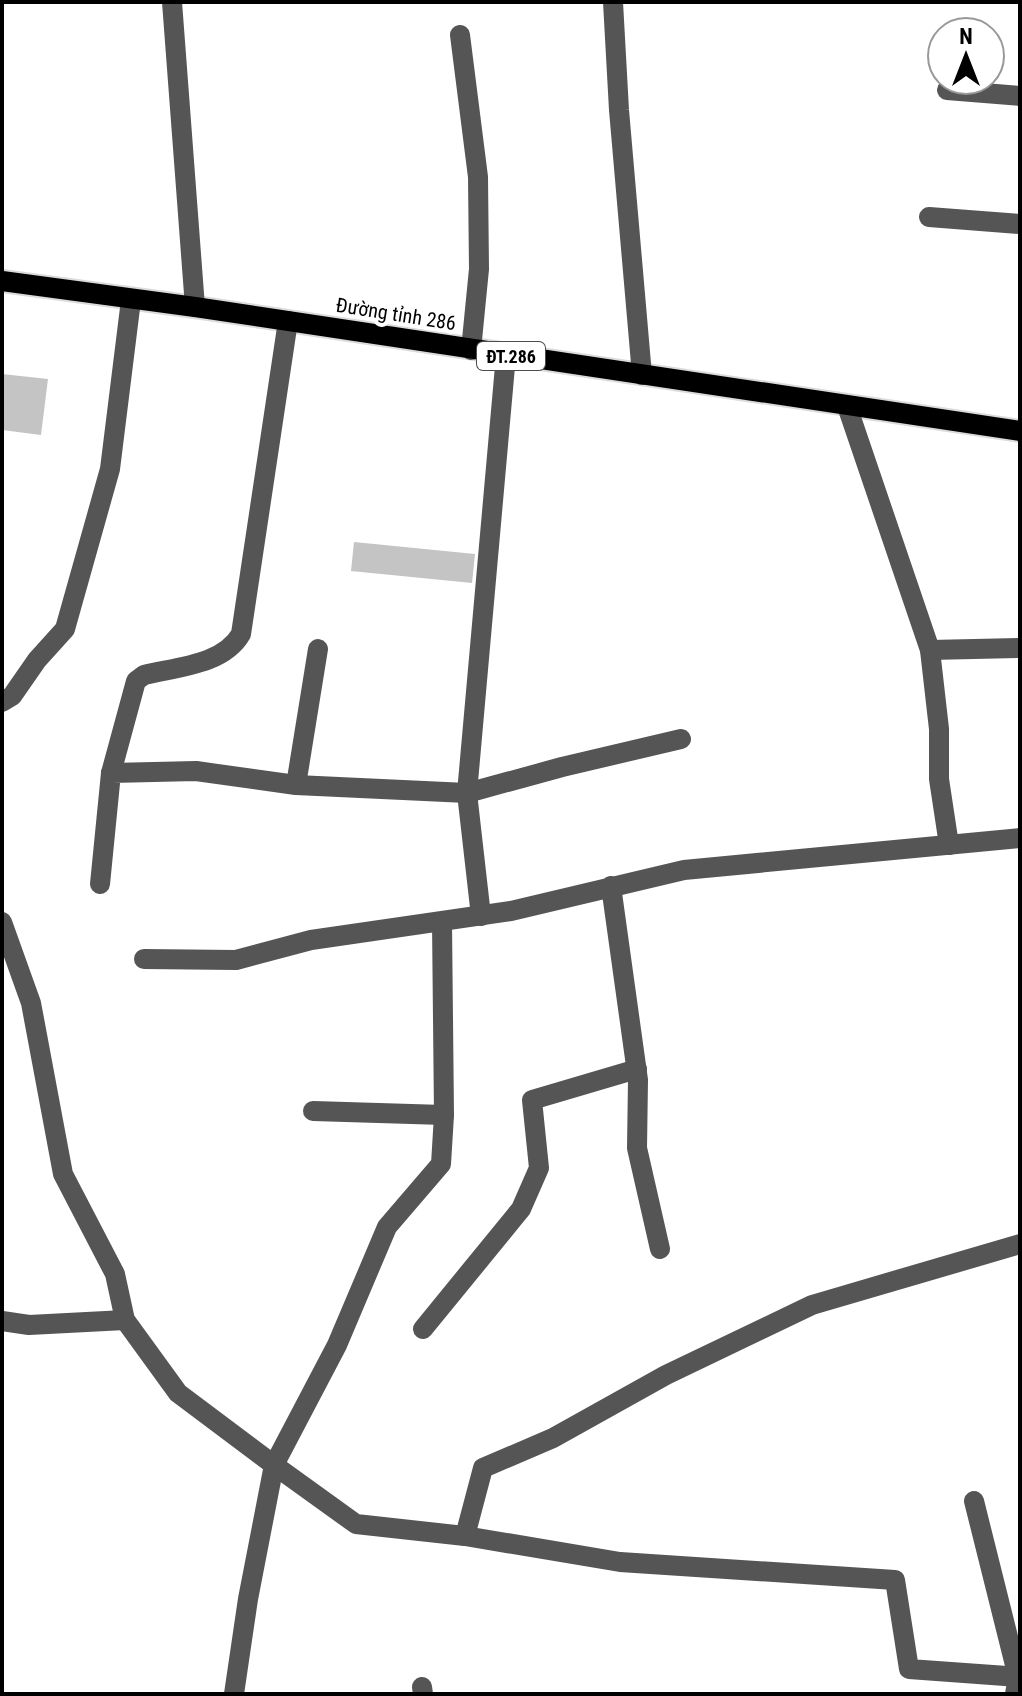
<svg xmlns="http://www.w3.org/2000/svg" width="1022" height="1696" viewBox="0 0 1022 1696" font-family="'Roboto Condensed',sans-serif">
	<rect width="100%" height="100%" fill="#fff"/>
	<g fill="#c4c4c4">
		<polygon points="2,374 48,379 41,435 2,430"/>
		<polygon points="354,542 475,554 472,583 351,571"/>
	</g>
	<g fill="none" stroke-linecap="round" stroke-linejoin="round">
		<g stroke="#dbdbdb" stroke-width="24">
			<polyline id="major" points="2,281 195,307 1020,431"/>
		</g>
		<g stroke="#555" stroke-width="20">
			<polyline points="172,2 195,307"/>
			<polyline points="613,2 619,110 642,375"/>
			<polyline points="460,35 478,177 479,269 471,350"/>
			<polyline points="947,90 1020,96"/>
			<polyline points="929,217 1020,224"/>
			<polyline points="847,406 930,650 939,729 939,779 949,845"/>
			<polyline points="930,650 1020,648"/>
			<polyline points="2,702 12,696 37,660 65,629 110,469 131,300"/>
			<path d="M111,773L136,681L144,675C177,667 223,665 241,634L288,321"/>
			<polyline points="296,785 318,649"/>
			<polyline points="100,884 111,773 196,771 296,785 467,793 562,767 681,739"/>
			<polyline points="611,886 638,1080 637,1148 660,1249"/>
			<polyline points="481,916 467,793 506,355"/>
			<polyline points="2,922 31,1003 63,1174 115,1274 125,1320 178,1393 274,1465 356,1524 465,1536 620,1562 895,1580 909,1669 1020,1677"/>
			<polyline points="144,959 236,960 311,940 511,911 684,870 1020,838"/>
			<polyline points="313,1111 444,1115"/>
			<polyline points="2,1321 29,1325 125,1320"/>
			<polyline points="423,1329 521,1209 539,1168 532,1100 637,1069"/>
			<polyline points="974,1501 1018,1677 1015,1694"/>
			<polyline points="465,1536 483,1468 553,1438 666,1375 812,1305 1020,1244"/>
			<polyline points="422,1687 423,1694"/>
			<polyline points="234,1694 248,1599 274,1465 337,1345 387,1227 441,1164 444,1115 442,922"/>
		</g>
		<use href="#major" stroke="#000" stroke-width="20"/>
	</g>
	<g text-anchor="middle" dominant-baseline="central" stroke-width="8" stroke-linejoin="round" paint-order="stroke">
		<rect fill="#fff" stroke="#4c4c4c" stroke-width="2" x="477" y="342" width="68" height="28" rx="6"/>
		<g font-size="18" font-weight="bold" fill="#000">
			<text x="511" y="356">ĐT.286</text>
		</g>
		<g font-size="20" fill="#000" stroke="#fff">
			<text transform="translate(396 314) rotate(9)">Đường tỉnh 286</text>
		</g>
	</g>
	<rect width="1022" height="1696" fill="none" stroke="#000000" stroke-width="8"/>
	<g transform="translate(966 56)"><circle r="38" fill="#ffffff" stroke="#999999" stroke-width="2"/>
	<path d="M0-6L14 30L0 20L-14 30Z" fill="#000000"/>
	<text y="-12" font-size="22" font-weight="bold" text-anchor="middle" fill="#000000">N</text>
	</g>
</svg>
